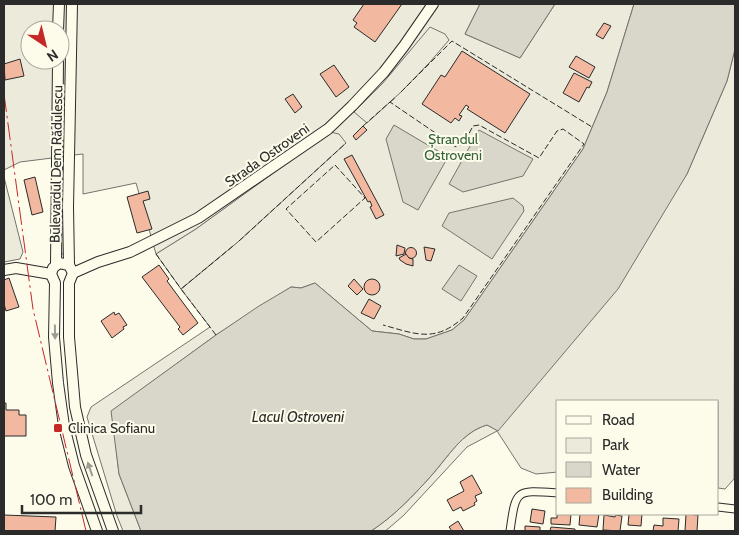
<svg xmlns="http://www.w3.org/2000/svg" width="739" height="535" viewBox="0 0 739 535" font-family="Cabin,sans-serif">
	<rect width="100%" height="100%" fill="#fdfbea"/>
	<g fill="#ecebdb" stroke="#74746e" fill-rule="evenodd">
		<path d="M4,4H480L465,34L520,58L555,4H634L607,92L583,149L464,320L452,330L426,339H414L399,334L372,331L315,283L301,288L291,287L216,335L112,411L119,474L141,531H123L117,516L87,417L91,407L210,327L181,289L239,241L311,146L196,229L156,254L136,183L83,194V154L65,156V254H59L60,157L20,162L4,170ZM30,30H60V60H30Z"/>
		<path d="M735,49L734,479L725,489L718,488V401H558V472L536,474L521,468L497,431L467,447L404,515L389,528L385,531H371C393,517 413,496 431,476C448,457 462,432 487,425L497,430L687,174L727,81Z"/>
		<polygon points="4,177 23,252 20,259 4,262"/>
	</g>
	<g fill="#eceadb" stroke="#74746e">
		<polygon points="430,27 445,34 449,40 430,62 401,92 367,123 354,112 383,83"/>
		<polygon points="330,132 339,134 346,143 239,241 181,289 156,254 196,229"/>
	</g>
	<g fill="#d8d7c9" stroke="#74746e">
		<polygon points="480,4 555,4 520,58 465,34"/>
		<path d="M634,4H735V49L727,81L687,174L618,289L498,431L487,425C462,432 448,457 431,476C413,496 393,517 371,531H141L119,474L111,411L216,335L259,306L291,287L301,288L315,283L372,331L399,334L414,339H426L452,330L464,320L583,149L607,92Z"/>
		<polygon points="394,125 448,157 418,210 403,202 386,139"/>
		<polygon points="479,130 533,159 523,176 463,192 449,184"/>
		<polygon points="513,198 523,206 524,211 492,259 442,226 449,213"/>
		<polygon points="459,265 477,276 461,301 442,289"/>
	</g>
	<g fill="#f2b8a0" stroke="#2b2b2b">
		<polygon points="364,4 402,4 375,42 354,27 357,23 353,20"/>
		<polygon points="604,23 611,26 603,39 596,35"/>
		<polygon points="462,51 530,94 505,133 467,109 469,107 466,105 459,115 462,116 459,121 455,118 451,123 422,104 441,75 445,77"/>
		<polygon points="576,56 595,67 589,78 569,67"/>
		<polygon points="20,59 24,76 5,80 4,64"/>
		<polygon points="334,65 349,87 336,97 320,74"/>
		<polygon points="574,73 592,82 589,88 587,87 579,102 563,93"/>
		<polygon points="293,94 302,107 295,113 285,99"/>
		<polygon points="363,126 367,130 356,140 353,136"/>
		<polygon points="352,155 384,215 376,219 370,207 372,206 370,201 368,202 344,159"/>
		<polygon points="35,177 43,212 32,215 24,180"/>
		<polygon points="148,191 150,199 143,201 152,229 137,233 127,197"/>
		<polygon points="397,245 405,248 404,254 396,256"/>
		<polygon points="424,247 435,249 431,261 426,260"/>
		<circle cx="411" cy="253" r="5.5"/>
		<polygon points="406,254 409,258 413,259 413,266 406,264 400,260 399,258"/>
		<polygon points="159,265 169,279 167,281 198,323 183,335 178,329 180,327 142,277"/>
		<polygon points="9,278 19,307 6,311 4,304 4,280"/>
		<polygon points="354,279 363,289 357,295 348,286"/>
		<circle cx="372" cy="287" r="8"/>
		<polygon points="369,299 381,306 374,319 361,313"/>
		<polygon points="114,312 115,315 119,313 127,325 123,327 124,329 112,338 101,321"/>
		<polygon points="4,403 6,403 6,410 19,410 19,415 26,415 26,436 4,436"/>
		<polygon points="472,475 482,493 475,496 477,501 474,503 475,505 463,511 461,507 453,511 447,500 464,491 460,482"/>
		<polygon points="532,509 545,511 543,524 530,522"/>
		<polygon points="557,513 571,514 570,525 551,524 551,518 557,518"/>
		<polygon points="580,514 599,514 597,527 579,525"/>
		<polygon points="629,514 642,514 641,526 628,525"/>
		<polygon points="686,514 698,515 697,531 685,531"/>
		<polygon points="4,515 56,517 55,531 4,531"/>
		<polygon points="604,515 615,517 616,515 622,516 620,531 603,530"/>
		<polygon points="663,518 679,519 678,531 653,531 654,525 663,526"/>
		<polygon points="458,521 464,531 452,531 449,527"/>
		<polygon points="525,526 540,527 540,531 525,531"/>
		<polygon points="551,527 575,529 575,531 550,531"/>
	</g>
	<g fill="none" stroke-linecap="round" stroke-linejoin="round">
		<g stroke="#2b2b2b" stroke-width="9">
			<g id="street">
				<polyline points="718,507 735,509"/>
				<path d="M510,531C516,489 515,490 558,493"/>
			</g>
		</g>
		<g stroke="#2b2b2b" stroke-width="12">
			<g id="secondary">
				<polyline points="58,30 59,4"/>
				<polyline points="56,265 58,60"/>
				<polyline points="69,265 68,207 72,4"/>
				<polyline points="4,270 16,268 51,274"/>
				<polyline points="73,273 98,262 130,252 198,218 328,129 352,106 384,72 404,46 433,4"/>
				<polyline points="97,531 74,466 64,426 58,383 54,337 55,283 51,274 53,268 59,263 69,265 73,273 69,283 69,337 75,407 86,455 113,531"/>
			</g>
		</g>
		<use href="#street" stroke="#fdfbea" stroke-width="7"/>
		<use href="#secondary" stroke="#fdfbea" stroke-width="10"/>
		<g stroke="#2b2b2b" stroke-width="1" stroke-dasharray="6 2.5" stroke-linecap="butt">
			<polyline points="401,92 452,41 592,127"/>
			<polyline points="390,102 396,97"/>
			<path d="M363,126L390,102L456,147L464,143L473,126L479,125L539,158L557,131L563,129L584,144L463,318C434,343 416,334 383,325"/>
			<polygon points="335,165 365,198 316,242 286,209"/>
			<polyline points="239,241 346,143"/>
			<polyline points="156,254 181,289"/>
			<polyline points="216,335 181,289 233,246"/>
		</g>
		<polyline stroke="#c62828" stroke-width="1" stroke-dasharray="18 4 2.5 4" stroke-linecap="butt" points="4,94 33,309 86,531"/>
	</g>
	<defs><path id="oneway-solid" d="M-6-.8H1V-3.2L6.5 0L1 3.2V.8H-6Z" transform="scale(1.25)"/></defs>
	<g fill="#9e9d94">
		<use href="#oneway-solid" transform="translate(55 332) rotate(89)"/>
		<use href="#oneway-solid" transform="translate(90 469) rotate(-109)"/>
	</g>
	<rect fill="#c62828" stroke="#fdfbea" stroke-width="2" x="53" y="423" width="10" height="10" rx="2.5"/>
	<g text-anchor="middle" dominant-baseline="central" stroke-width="4" stroke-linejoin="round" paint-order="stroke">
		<g font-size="14" fill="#34623c" stroke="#fdfbea">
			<text x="453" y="139">Ștrandul<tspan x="453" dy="16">Ostroveni</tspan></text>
		</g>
		<g font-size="14" fill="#2b2b2b" stroke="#fdfbea">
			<text transform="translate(267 155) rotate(-35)">Strada Ostroveni</text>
			<text transform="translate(56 164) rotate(-89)">Bulevardul Dem Rădulescu</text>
		</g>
		<g font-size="14" fill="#2b2b2b" stroke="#fdfbea" text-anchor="start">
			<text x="68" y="428">Clinica Sofianu</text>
		</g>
		<g font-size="15" font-style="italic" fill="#2b2b2b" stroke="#fdfbea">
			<text x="298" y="417">Lacul Ostroveni</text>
		</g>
	</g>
	<rect width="739" height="535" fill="none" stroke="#2b2b2b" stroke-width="10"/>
	<rect x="556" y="400" width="162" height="115" fill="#fdfbea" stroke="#a9a89e"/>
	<rect x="566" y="416" width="25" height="8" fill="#fdfbea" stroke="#a9a89e"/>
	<text x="602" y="425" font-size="15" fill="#2b2b2b">Road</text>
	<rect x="566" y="438" width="25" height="15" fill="#ecebdb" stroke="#a9a89e"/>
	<text x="602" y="450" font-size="15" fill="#2b2b2b">Park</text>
	<rect x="566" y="462" width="25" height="15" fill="#d8d7c9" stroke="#a9a89e"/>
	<text x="602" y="475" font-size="15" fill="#2b2b2b">Water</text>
	<rect x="566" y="488" width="25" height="15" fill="#f2b8a0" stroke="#a9a89e"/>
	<text x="602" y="500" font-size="15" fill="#2b2b2b">Building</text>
	<g transform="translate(45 45) rotate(145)"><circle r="24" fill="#fdfbea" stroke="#a9a89e"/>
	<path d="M0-4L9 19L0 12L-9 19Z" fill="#c62828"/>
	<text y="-8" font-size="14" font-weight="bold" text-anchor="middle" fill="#2b2b2b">N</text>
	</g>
	<path d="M22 505v8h119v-8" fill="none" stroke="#2b2b2b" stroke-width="2.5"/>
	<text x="30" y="505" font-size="15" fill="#2b2b2b" stroke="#fdfbea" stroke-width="4" paint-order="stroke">100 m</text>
</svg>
